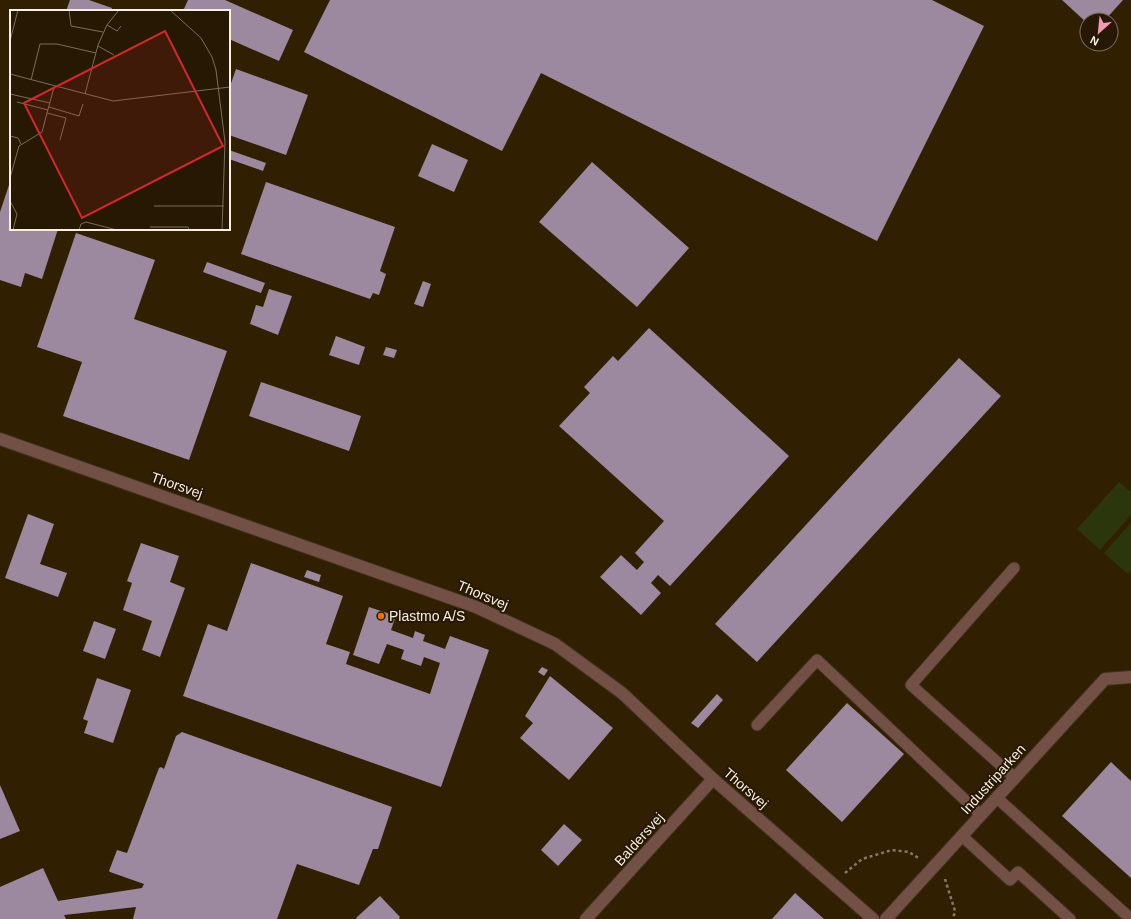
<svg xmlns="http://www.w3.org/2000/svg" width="1131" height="919" viewBox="0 0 1131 919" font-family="Arial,sans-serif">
	<rect width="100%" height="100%" fill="#261803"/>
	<path fill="#311f02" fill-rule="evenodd" d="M0,0H1131V919H0ZM11,11H229V229H11ZM1087,20H1111V44H1087Z"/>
	<g fill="#2c360c">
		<polygon points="1119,482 1131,492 1131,515 1100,550 1077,529"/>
		<polygon points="1131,523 1131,571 1128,574 1104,553"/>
	</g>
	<g fill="#9c889f">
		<polygon points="70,0 89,0 112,8 111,11 66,11"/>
		<polygon points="188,0 225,0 293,30 279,61 229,39 229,11 183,11"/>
		<polygon points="330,0 932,0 984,26 877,241 541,73 502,151 304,52"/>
		<polygon points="1062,0 1123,0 1105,20 1087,20 1087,23"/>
		<polygon points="236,69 308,95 286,155 229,135 229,89"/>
		<polygon points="432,144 468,160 454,192 418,176"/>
		<polygon points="229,150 266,163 263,171 229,159"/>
		<polygon points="592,162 689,248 637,307 539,222"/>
		<polygon points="11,179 11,229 58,229 42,279 25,273 21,287 0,280 0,212"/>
		<polygon points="266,182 395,227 380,271 386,274 379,295 373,293 370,299 241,254"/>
		<polygon points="76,233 155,260 134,319 227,351 189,460 63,416 82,362 37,347"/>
		<polygon points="207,262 265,283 261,293 203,272"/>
		<polygon points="423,281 431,284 423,307 414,304"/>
		<polygon points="269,289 292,296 278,335 250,324 256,305 263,307"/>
		<polygon points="649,328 789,456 670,586 658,575 651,583 661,593 641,615 600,577 621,555 637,570 644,562 635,553 664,521 559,426 590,393 584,387 613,356 618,361"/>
		<polygon points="336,336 365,347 359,365 329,355"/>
		<polygon points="386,347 397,350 394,358 383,355"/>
		<polygon points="959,358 1001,396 757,662 715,624"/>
		<polygon points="261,382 361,416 349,451 249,416"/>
		<polygon points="28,514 54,524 40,564 67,573 58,597 5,578"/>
		<polygon points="141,543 179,556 170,582 185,588 160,657 142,650 152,621 123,610 132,583 127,581"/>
		<polygon points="251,563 343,596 326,644 350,652 346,664 430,694 440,663 424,657 421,666 401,659 404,650 387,644 379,664 353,655 369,607 396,616 391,630 413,638 415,631 425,635 423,641 445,649 450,636 489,650 441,787 183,696 208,624 227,631"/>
		<polygon points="307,570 321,575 319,582 304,577"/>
		<polygon points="94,621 116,629 105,659 83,651"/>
		<polygon points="542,667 548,670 544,676 538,672"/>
		<polygon points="550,676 613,728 569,780 520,738 533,723 525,716"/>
		<polygon points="97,678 131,690 113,743 84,733 88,721 83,719"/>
		<polygon points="717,694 723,700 698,728 691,723"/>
		<polygon points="847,703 904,754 842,822 786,770"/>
		<polygon points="182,732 392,807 378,849 373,849 359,885 297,864 277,919 133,919 136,907 64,915 66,919 0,919 0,887 43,868 58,901 142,888 144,884 110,872 109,871 117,850 127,853 159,768 161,767 164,769 176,736"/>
		<polygon points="1111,762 1131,781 1131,878 1062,816"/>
		<polygon points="0,785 20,831 0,839"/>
		<polygon points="564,824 582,840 558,866 541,850"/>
		<polygon points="795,893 824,919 772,919"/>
		<polygon points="380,896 400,917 399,919 357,919 356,918"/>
	</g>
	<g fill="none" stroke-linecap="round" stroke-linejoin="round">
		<g stroke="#3f321e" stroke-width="13">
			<g id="lane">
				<polyline points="1014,568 911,685 1015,778"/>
				<polyline points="757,725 817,660 981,815"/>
				<polyline points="997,798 1131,919"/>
				<polyline points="962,836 1010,880 1018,872 1070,919"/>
			</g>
		</g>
		<g stroke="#3f321e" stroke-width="14">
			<g id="street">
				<polyline points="0,439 476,607 555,644 622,693 713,779 873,919"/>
				<polyline points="586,919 713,779"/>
				<polyline points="886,919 1105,679 1131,677"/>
			</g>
		</g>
		<g stroke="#857968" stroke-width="2.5" stroke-dasharray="3 3" stroke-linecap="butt">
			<polyline points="845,873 862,859 892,850 909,852 920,859"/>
			<polyline points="945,879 955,911 953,919"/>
		</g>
		<use href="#lane" stroke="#725046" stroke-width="11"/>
		<use href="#street" stroke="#725046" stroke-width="12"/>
	</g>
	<circle fill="#e8710a" stroke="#261803" stroke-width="1.5" cx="381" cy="616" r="4"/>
	<g text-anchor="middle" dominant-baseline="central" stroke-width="4" stroke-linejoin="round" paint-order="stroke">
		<g font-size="14" fill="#f9efe2" stroke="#261803">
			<text transform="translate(177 485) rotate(19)">Thorsvej</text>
			<text transform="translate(483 595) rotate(23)">Thorsvej</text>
			<text transform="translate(993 779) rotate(-48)">Industriparken</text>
			<text transform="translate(746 788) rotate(41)">Thorsvej</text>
			<text transform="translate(639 839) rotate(-48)">Baldersvej</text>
		</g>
		<g font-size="14" fill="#f9efe2" stroke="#261803" text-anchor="start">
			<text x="389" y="616">Plastmo A/S</text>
		</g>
	</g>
	<g transform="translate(10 10)">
		<rect width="220" height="220" fill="#261803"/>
		<path fill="none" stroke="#7a6e5c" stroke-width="1" d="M59,0L61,16L93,22M160,0L191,28L202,47L206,60L215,132L212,220M97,15L107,21L111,16M0,31L8,0M88,36L104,45M0,64L103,91L220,77M21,70L30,34H47L86,43M0,84L40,93M75,84L88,35L97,15L109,0M7,92L38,100M39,97L69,106L73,94M37,103L56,108L50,130M0,126L8,128L11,134M0,168L9,136L32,122L44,77M0,191L7,204L3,220M144,196H214M140,217H178L179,220M69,220L71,214L76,212L107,220"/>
		<path fill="#d62828" fill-opacity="0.15" stroke="#d62828" stroke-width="2" d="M155,21L213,136L72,208L14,93Z"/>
		<rect width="220" height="220" fill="none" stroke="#f9efe2" stroke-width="2"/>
	</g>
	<g transform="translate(1099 32) rotate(207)"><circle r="19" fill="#261803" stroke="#7a6e5c"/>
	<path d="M0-3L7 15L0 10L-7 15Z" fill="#f19ab4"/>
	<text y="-6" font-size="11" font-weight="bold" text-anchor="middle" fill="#f9efe2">N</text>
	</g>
</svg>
